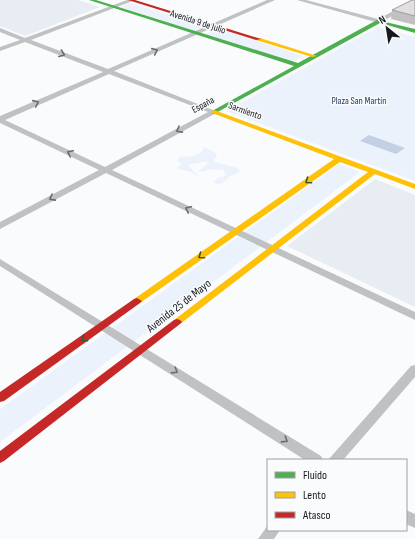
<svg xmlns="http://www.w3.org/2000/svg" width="415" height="539" viewBox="0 0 415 539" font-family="'Sofia Sans Condensed',sans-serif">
	<rect width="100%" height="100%" fill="#fafbfc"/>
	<g fill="#e8edf3">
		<polygon points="0,0 78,0 100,7 25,36 0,26"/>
		<polygon points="375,179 415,195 415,307 287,246"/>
	</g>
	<g fill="#ebf2fc">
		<polygon points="130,3 206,26 193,31 120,7"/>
		<polygon points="378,27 415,37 415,181 226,111"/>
		<polygon points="218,29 304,56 292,62 205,34"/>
		<path d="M204,147L216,153L217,155L214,160L215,162L235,167L240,170C237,176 233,174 229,177C224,181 223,186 214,183V181L218,178L225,176L226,174L223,170L211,169L201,172L198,171L207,165L208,161L190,164L189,166L193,171L198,174V176L191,172L178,169L177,167L182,164L178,161L179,157C189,156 200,158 204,147Z"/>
		<polygon points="339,164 360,172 0,442 0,409"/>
	</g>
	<polygon fill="#c2d0e3" points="369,135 405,148 396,154 360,141"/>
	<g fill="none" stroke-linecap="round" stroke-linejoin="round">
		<g fill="#c0c1c3" fill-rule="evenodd">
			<path d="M127,0H135L31,40L108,69L267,0H275L114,71L218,112L112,170L415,312V320L106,173L0,229V222L99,170L0,123V116L103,72L25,42L0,51V47L20,40L0,32V28L25,38ZM109,74L208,112L105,167L5,120Z"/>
			<polygon points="297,0 306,0 378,19 413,1 415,0 415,4 379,23"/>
			<polygon points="0,259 321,456 323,460 305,460 0,266"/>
			<polygon points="415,365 415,377 343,460 328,460 411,366"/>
			<polygon points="406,510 415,514 415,528 406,524"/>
			<polygon points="268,525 268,530 280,530 274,539 258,539"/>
		</g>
		<polygon fill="#4caf50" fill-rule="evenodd" points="89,0 96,0 298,63 377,20 415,29 415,33 380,23 214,114 212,113 212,111 294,66"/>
		<g fill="#ffc107" fill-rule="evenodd">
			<polygon points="256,38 260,38 317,56 312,57 256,40"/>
			<polygon points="214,110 415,184 415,189 375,174 180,324 174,324 172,322 174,320 368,172 340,162 140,303 134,303 132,301 134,299 334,159 212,113 212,111"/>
		</g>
		<g fill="#c62828" fill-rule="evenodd">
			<polygon points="128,0 135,0 261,39 256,40"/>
			<polygon points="137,298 142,301 140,303 4,401 0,402 0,392 134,299"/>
			<polygon points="177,319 180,320 182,322 180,324 4,461 0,463 0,451 174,320"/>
		</g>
	</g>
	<polygon fill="#c2c0c1" points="415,0 415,25 391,19 392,10"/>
	<polygon fill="#e1dfe0" stroke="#9e9c9d" points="412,0 415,0 415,16 392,10"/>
	<defs><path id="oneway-chevron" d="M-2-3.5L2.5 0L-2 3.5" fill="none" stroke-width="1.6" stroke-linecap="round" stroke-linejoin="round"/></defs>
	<g stroke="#6a6c70">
		<use href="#oneway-chevron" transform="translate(155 51) rotate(-24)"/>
		<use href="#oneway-chevron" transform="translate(62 54) rotate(21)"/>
		<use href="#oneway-chevron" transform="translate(36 103) rotate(-24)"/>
		<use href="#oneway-chevron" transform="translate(179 130) rotate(152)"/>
		<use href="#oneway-chevron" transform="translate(70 153) rotate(-154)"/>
		<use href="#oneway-chevron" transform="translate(52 198) rotate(152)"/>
		<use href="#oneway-chevron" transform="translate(188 209) rotate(-155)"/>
		<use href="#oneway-chevron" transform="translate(175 371) rotate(32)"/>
		<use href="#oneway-chevron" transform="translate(285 440) rotate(32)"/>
	</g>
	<g stroke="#2e5c33">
		<use href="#oneway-chevron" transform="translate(308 181) rotate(145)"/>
		<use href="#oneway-chevron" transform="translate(201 256) rotate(145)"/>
		<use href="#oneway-chevron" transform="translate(84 339) rotate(145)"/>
	</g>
	<g text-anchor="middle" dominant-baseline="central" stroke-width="3" stroke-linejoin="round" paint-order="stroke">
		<g font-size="10" fill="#15181c" stroke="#f9fbfd">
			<text transform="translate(198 22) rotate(18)">Avenida 9 de Julio</text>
			<text transform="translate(203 105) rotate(-28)">España</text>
			<text transform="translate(245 111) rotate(20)">Sarmiento</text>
		</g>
		<g font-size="10" fill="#284369" stroke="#f9fbfd">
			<text x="359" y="101">Plaza San Martín</text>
		</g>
		<g font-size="12" fill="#15181c" stroke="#f9fbfd">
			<text transform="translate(179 306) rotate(-38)">Avenida 25 de Mayo</text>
		</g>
	</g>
	<rect x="267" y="459" width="140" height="72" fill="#f9fbfd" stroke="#9ea0a3"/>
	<rect x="275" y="472" width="20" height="6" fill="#4caf50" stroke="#9ea0a3"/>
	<text x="303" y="479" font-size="12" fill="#15181c">Fluido</text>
	<rect x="275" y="492" width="20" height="6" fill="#ffc107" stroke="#9ea0a3"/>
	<text x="303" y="499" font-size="12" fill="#15181c">Lento</text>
	<rect x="275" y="512" width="20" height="6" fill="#c62828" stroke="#9ea0a3"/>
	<text x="303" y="519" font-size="12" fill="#15181c">Atasco</text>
	<g transform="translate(387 28) rotate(330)" stroke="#f9fbfd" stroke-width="3" paint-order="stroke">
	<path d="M0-3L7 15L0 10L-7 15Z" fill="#15181c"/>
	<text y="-6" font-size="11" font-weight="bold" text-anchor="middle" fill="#15181c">N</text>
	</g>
</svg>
